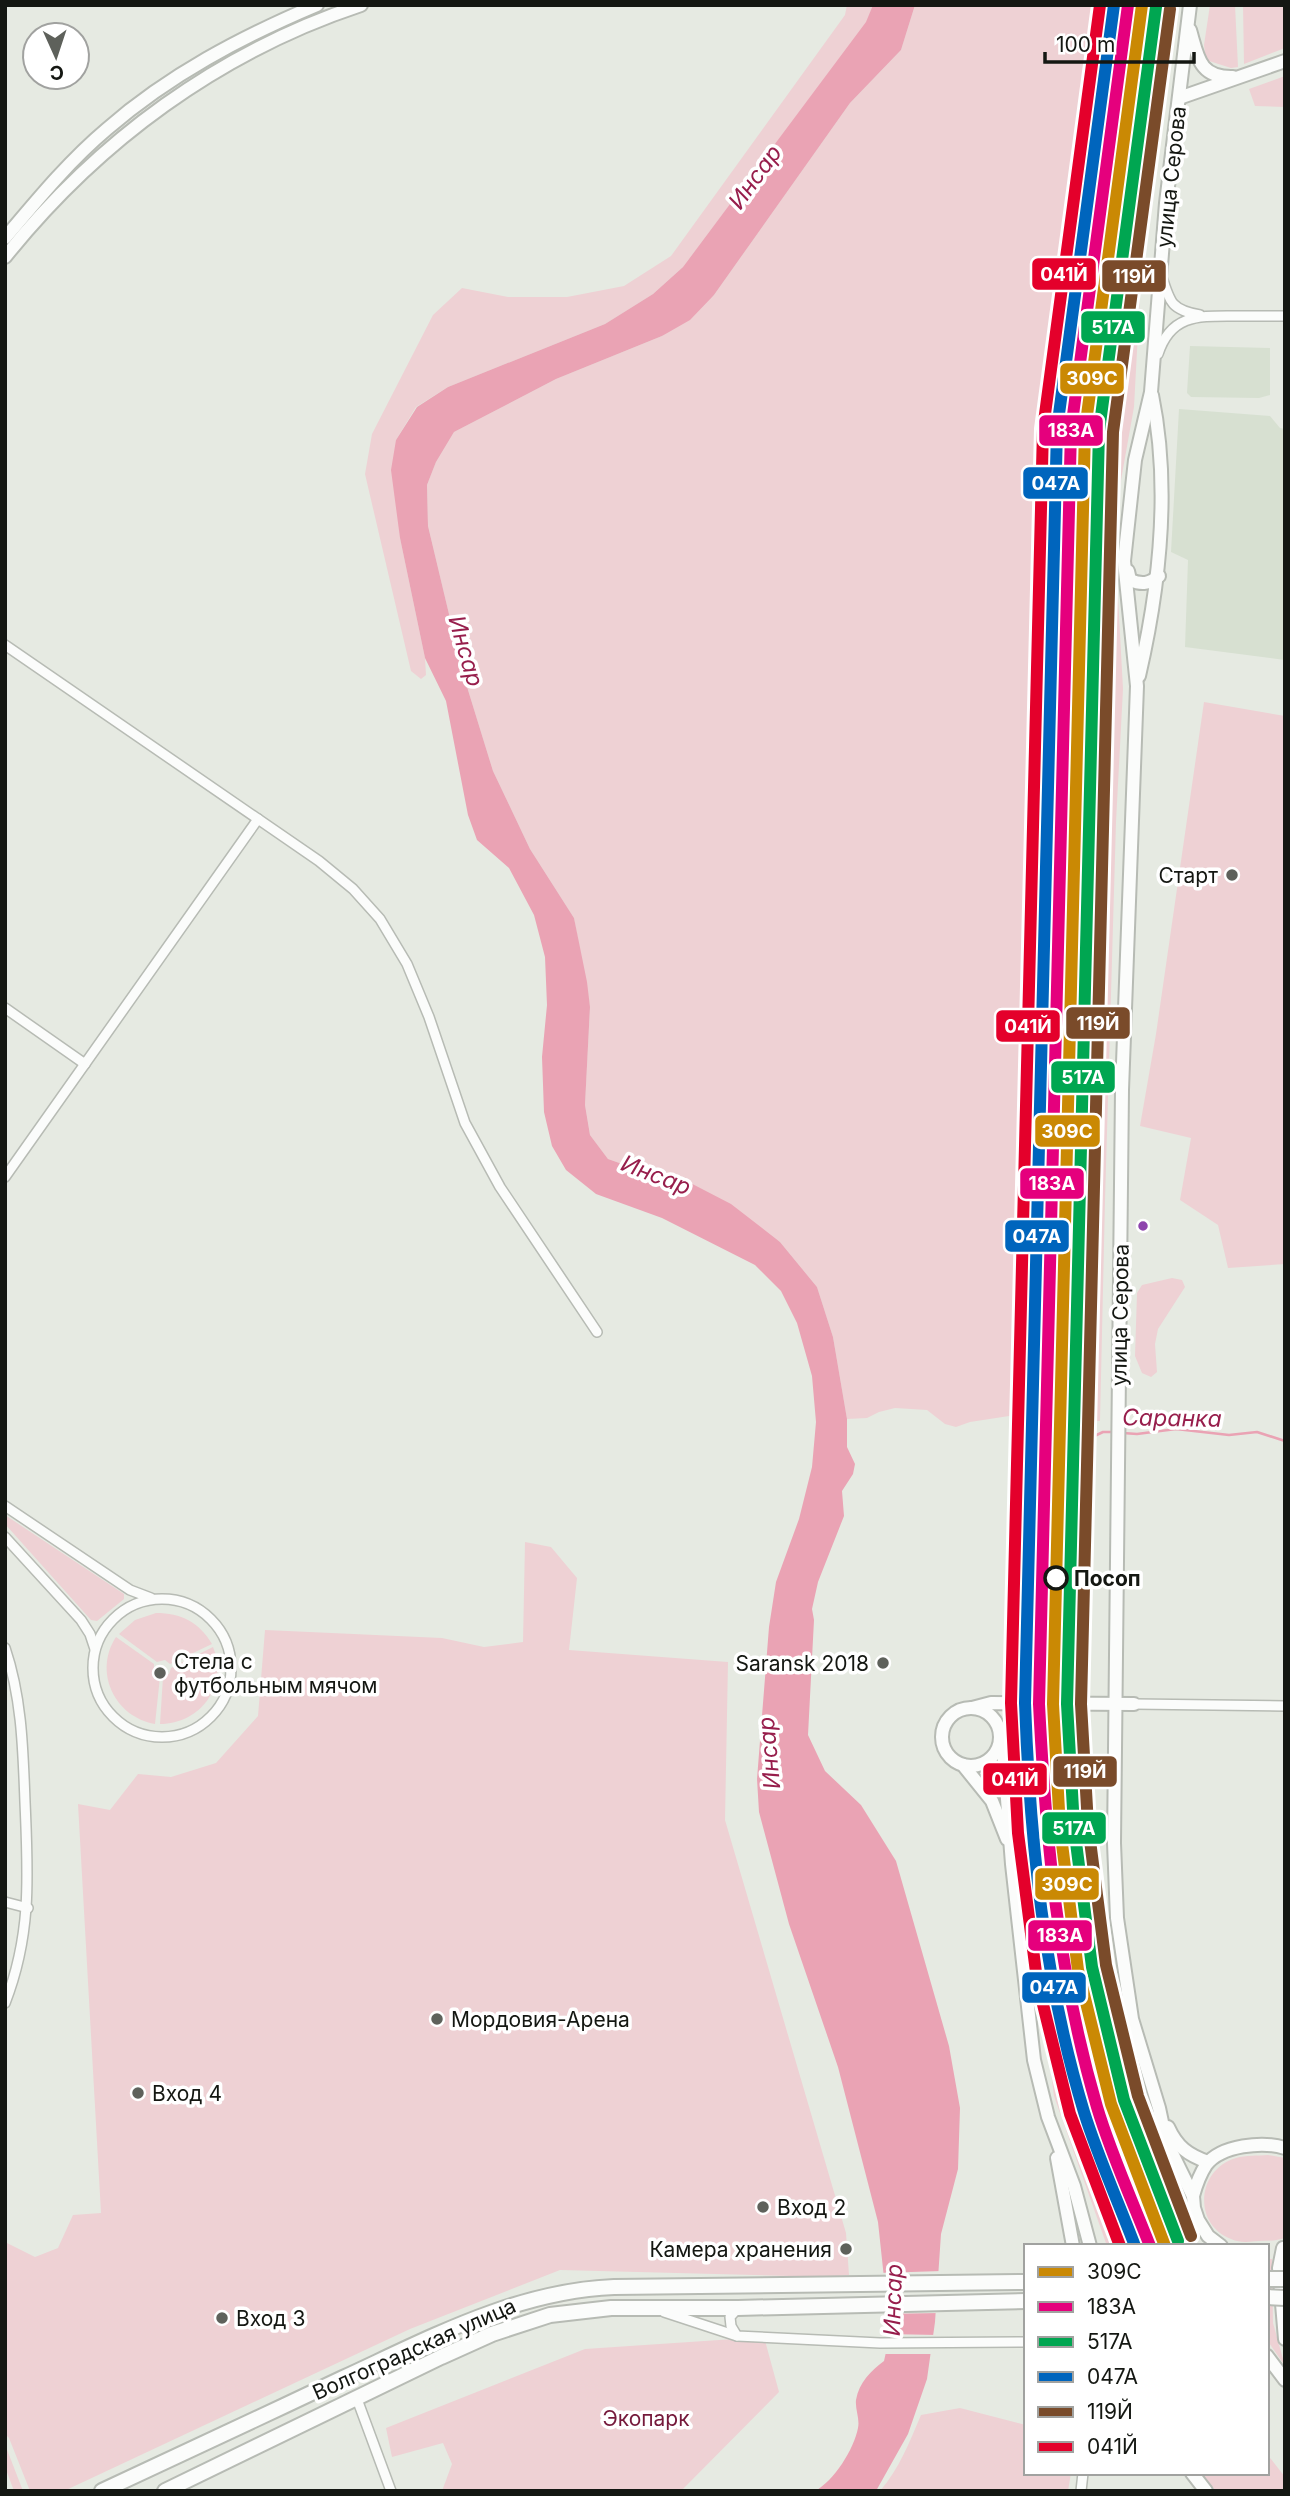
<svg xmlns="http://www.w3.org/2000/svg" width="1290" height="2496" viewBox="0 0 1290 2496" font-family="Inter,sans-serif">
	<rect width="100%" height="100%" fill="#e6eae2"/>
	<g fill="#d7e0d1">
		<polygon points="1133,5 1150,5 1091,430 1066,1417 1050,1417 1076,431 1085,342"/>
		<polygon points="1190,346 1270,348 1270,395 1259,398 1191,397 1187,393"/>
		<polygon points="1179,409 1270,416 1280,428 1285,429 1285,660 1185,647 1188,560 1171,552"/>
	</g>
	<g fill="#eed1d4">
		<polygon points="847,5 873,5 867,22 683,267 653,294 605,324 448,387 416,407 396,440 400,538 425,658 426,675 421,679 411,671 365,474 372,434 433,315 462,288 508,297 567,297 624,286 671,256 845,15"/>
		<polygon points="915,5 1133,5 1085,342 1076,431 1050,1417 1021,1423 1009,1416 970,1422 956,1427 945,1424 927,1410 895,1408 879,1412 867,1418 847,1419 833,1337 817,1287 780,1242 675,1175 628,1166 608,1159 590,1135 585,1105 590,1007 574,918 530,849 493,771 464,677 428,526 427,485 436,462 454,432 556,379 662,336 714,295 850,103 901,50"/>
		<polygon points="1155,5 1177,5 1140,295 1134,407 1118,497 1115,543 1123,689 1116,822 1105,1201 1100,1421 1083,1421 1095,1154 1105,703 1090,631 1091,524 1106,346 1129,165"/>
		<polygon points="1210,5 1235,5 1238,67 1231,68 1206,60 1204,45"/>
		<polygon points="1243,5 1285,5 1285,48 1244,64"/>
		<polygon points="1285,76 1285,107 1255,106 1249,89"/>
		<polygon points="1204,702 1285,716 1285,1264 1228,1268 1218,1225 1180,1200 1191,1138 1140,1126 1156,1034"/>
		<polygon points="1172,1278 1182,1280 1185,1287 1158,1329 1155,1344 1157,1372 1151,1377 1142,1373 1135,1356 1137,1293 1142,1285"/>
		<polygon points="5,1515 124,1594 124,1599 97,1621 91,1620 5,1524"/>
		<polygon points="525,1542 551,1547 577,1578 569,1650 728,1662 725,1820 846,2233 849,2275 828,2277 560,2270 410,2329 64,2491 30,2491 9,2438 5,2434 5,2242 35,2257 58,2248 73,2215 101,2213 78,1804 110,1810 138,1774 171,1777 216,1763 258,1716 265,1630 442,1638 484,1647 523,1642"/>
		<path d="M156,1613C181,1613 199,1622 212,1644L170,1664L165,1660L157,1662L119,1634L135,1620Z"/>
		<path d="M116,1637L154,1664V1673L160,1677L155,1724C115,1717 93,1672 116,1637Z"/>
		<path d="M213,1647C229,1686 200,1724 160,1724L163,1677L169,1674L171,1668Z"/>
		<polygon points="1008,1712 1030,1712 1050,1946 1093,2114 1141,2246 1107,2246 1054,2096 1006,1723"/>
		<path d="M1268,2155L1285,2158V2238C1276,2241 1267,2241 1258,2241C1249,2242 1240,2243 1231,2239C1192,2224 1197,2169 1236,2158C1246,2155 1258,2156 1268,2155Z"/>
		<polygon points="1267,2259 1272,2259 1273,2323 1285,2366 1267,2340"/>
		<polygon points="764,2337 779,2392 681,2491 442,2491 452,2464 443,2443 392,2457 386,2428 585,2349"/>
		<path d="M960,2408L1026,2425V2473H1071L1068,2491H880C899,2469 910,2441 921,2415Z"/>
		<polygon points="5,2445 6,2447 23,2491 14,2491 5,2467"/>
		<polygon points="1267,2454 1285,2477 1285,2491 1215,2491 1202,2473 1267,2473"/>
	</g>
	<path fill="#eaa3b4" d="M873,5H915L901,50L850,103L714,295L690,320L662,336L556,379L454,432L436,462L427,485L428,526L464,677L493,771L530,849L574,918L587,982L590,1007L585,1105L590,1135L608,1159L628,1166L675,1175L731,1204L780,1242L817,1287L833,1337L847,1419V1447L855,1464L853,1474L842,1491L844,1516L818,1582L812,1609L814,1620L808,1735L825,1771L861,1805L896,1861L949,2046L960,2108L958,2169L941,2234L935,2322L927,2379L908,2434L876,2491H815C834,2481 854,2449 858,2428C860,2419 855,2409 856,2400C859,2382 871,2371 884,2361L890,2334L878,2222L838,2067L789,1924L759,1812L757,1779L769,1627L776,1582L799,1519L812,1467L816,1422L812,1376L797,1323L781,1291L755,1265L662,1218L596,1194L566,1170L552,1146L544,1112L542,1057L547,1005L545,957L534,915L509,868L477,840L468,815L446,701L425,658L400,538L391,470L396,440L417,407L448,387L605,324L653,294L683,267L866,22Z"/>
	<g fill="#e6eae2">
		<polygon points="942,2271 939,2313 884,2314 878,2273"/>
		<polygon points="886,2334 937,2335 934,2354 882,2354"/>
	</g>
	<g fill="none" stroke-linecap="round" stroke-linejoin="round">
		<g stroke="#eaa3b4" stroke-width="2.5">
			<polyline points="1016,1429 1023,1432 1031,1428 1038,1429 1086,1440 1103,1432 1113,1432"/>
			<polyline points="1123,1433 1137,1434 1176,1429 1229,1435 1257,1432 1285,1441"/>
		</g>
		<g stroke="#b7bbb4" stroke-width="12">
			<g id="street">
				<path d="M1162,277C1170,303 1172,310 1200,315"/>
				<path d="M1158,354C1171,314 1199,316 1234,316C1251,316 1268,316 1285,316"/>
				<polyline points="5,645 319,861 353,889 380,919 407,964 429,1017 465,1123 500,1187 597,1332"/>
				<polyline points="5,1008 85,1064"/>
				<polyline points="5,1177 258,819"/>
				<polyline points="5,1506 130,1590 151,1598"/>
				<polyline points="5,1537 81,1620 90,1634 95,1649"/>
				<circle cx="162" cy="1668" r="69"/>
				<path d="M5,1648C22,1698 23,1750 25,1802C28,1874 32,1934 5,2003"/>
				<polyline points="1134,1704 1285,1706"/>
				<polyline points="5,1902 28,1908"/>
				<polyline points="664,2312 737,2336 880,2343 1026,2342"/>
				<polyline points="737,2336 731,2326 730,2317 738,2308"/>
				<polyline points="357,2399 391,2491"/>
				<polyline points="1081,2491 1083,2473"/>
			</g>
		</g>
		<g stroke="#b7bbb4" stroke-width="16">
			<g id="secondary">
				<polyline points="1190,5 1166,203 1151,392 1135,460 1124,561 1137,686 1122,1090 1114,1843 1117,1918 1132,2019 1159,2108 1166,2141 1193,2196 1194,2208 1198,2220 1208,2236 1221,2246"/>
				<path d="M1190,30C1198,57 1199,78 1233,77"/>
				<polyline points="1179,98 1285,61"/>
				<path d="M5,238C37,200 69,161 107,129C169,75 241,37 317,5"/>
				<path d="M5,257C98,141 219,52 361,5"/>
				<path d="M1128,571L1130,580C1142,585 1149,584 1159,576"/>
				<path d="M1139,676C1160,585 1171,488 1152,395"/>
				<polyline points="972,1708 991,1703 1134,1704"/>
				<circle cx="971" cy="1737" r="29"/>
				<polyline points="1000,1738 1004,1760 1012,1864 1034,2060 1048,2117 1074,2186 1090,2246"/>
				<polyline points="963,1765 992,1801 1007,1839"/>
				<path d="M1168,2127C1177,2147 1188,2155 1208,2162"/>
				<polyline points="1057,2158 1073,2246"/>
				<path d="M1193,2196C1196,2185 1200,2174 1206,2165C1221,2145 1263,2141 1285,2148"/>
				<polyline points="1283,2248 1279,2268 1285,2339"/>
				<polyline points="1267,2356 1285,2380"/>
				<polyline points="1192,2473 1206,2491"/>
			</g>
		</g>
		<g stroke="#b7bbb4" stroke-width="18">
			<g id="primary">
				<path d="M102,2491C183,2453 263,2416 343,2378C430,2338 516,2291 614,2287L1026,2282"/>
				<polyline points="165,2491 441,2357 492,2334 550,2315 611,2308 738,2308 1026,2301"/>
			</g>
		</g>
		<use href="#street" stroke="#fbfcfb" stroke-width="9"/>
		<use href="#secondary" stroke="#fbfcfb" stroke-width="12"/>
		<use href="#primary" stroke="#fbfcfb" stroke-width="14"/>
		<g stroke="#b7bbb4" stroke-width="18" stroke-linecap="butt">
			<g id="primary-bridge">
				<polyline points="1267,2279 1285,2279"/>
				<polyline points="1267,2297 1285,2298"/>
			</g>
		</g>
		<use href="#primary-bridge" stroke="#fbfcfb" stroke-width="14"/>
		<g stroke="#fff" stroke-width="18">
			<polyline id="rail-1" points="1142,5 1085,430 1053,1704 1060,1828 1078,1970 1111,2104 1165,2246"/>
		</g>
		<g stroke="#fff" stroke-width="18">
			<path id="rail-2" d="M1128,5L1071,430L1039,1704C1046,1841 1058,1974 1097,2107C1111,2154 1132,2200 1150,2246"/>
		</g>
		<g stroke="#fff" stroke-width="18">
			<polyline id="rail-3" points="1156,7 1099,431 1067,1704 1074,1827 1092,1967 1124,2100 1178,2241"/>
		</g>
		<g stroke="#fff" stroke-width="18">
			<path id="rail-4" d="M1114,5L1057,429L1025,1703C1030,1841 1044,1980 1084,2112C1098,2157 1118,2201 1135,2246"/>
		</g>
		<g stroke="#fff" stroke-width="18">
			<polyline id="rail-5" points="1170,9 1113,432 1081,1704 1088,1825 1106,1965 1138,2096 1191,2236"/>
		</g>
		<g stroke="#fff" stroke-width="18">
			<polyline id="rail-6" points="1100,5 1043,429 1011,1703 1018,1833 1037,1980 1070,2114 1120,2246"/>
		</g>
		<use href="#rail-1" stroke="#ca8904" stroke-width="12"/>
		<use href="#rail-2" stroke="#e5007d" stroke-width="12"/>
		<use href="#rail-3" stroke="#00a651" stroke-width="12"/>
		<use href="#rail-4" stroke="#0065bd" stroke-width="12"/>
		<use href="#rail-5" stroke="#7a4b2a" stroke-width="12"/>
		<use href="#rail-6" stroke="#e4002b" stroke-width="12"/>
	</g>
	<g fill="#5e615b" stroke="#fff" stroke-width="2.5">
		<circle cx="1232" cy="875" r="7"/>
		<circle cx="883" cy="1663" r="7"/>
		<circle cx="160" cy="1673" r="7"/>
		<circle cx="437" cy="2019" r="7"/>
		<circle cx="138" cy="2093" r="7"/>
		<circle cx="763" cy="2207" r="7"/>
		<circle cx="846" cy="2249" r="7"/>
		<circle cx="222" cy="2318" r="7"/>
	</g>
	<circle fill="#8e44ad" stroke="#fff" stroke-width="2.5" cx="1143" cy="1226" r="6"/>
	<circle fill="#fff" stroke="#141712" stroke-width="3.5" cx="1056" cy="1578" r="11"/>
	<g text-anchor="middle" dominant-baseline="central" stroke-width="7" stroke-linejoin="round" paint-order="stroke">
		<g font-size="21" fill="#141712" stroke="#fff">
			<text transform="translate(1171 177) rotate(-84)">улица Серова</text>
			<text transform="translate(1120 1315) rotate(-89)">улица Серова</text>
			<text transform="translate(414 2349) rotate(-24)">Волгоградская улица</text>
		</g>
		<g font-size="21" fill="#141712" stroke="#fff" text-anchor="start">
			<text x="1218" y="875" text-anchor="end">Старт</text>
			<text x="174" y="1661">Стела с<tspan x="174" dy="24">футбольным мячом</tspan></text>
			<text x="869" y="1663" text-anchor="end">Saransk 2018</text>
			<text x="451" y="2019">Мордовия-Арена</text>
			<text x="152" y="2093">Вход 4</text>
			<text x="777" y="2207">Вход 2</text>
			<text x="832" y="2249" text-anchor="end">Камера хранения</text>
			<text x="236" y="2318">Вход 3</text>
		</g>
		<g font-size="21" font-weight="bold" fill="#141712" stroke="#fff" text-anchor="start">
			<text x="1074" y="1578">Посоп</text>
		</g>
		<g font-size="21" fill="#75193b" stroke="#fff">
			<text x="646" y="2418">Экопарк</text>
		</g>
		<g font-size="23" font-style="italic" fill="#971e4c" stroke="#fff">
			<text transform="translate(755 177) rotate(-54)">Инсар</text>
			<text transform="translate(466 651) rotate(74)">Инсар</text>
			<text transform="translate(656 1175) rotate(21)">Инсар</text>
			<text transform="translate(1172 1418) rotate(1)">Саранка</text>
			<text transform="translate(769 1753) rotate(-95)">Инсар</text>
			<text transform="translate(893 2300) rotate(-88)">Инсар</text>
		</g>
	</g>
	<g stroke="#fff" stroke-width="2.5">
		<rect x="1031" y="257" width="66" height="34" rx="7" fill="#e4002b"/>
		<rect x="1101" y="259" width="66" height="34" rx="7" fill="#7a4b2a"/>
		<rect x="1080" y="310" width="66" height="34" rx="7" fill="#00a651"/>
		<rect x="1059" y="362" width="66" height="33" rx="7" fill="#ca8904"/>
		<rect x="1038" y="414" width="66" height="33" rx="7" fill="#e5007d"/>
		<rect x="1022" y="466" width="67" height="34" rx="7" fill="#0065bd"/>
		<rect x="1065" y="1006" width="66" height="34" rx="7" fill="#7a4b2a"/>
		<rect x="995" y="1009" width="66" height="34" rx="7" fill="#e4002b"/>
		<rect x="1050" y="1060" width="66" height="34" rx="7" fill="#00a651"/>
		<rect x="1034" y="1114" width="67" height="34" rx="7" fill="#ca8904"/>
		<rect x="1019" y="1167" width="66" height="33" rx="7" fill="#e5007d"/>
		<rect x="1004" y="1219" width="66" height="34" rx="7" fill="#0065bd"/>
		<rect x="1052" y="1755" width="66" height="33" rx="7" fill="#7a4b2a"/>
		<rect x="982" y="1762" width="66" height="34" rx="7" fill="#e4002b"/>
		<rect x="1041" y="1811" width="66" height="34" rx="7" fill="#00a651"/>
		<rect x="1034" y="1867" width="66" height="34" rx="7" fill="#ca8904"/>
		<rect x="1027" y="1919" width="66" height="33" rx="7" fill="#e5007d"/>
		<rect x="1021" y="1971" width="66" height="33" rx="7" fill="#0065bd"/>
	</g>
	<g font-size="19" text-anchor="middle" font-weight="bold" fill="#fff">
		<text x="1064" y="281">041Й</text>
		<text x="1134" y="283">119Й</text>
		<text x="1113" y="334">517А</text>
		<text x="1092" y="385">309С</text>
		<text x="1071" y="437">183А</text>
		<text x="1056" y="490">047А</text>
		<text x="1098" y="1030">119Й</text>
		<text x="1028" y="1033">041Й</text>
		<text x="1083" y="1084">517А</text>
		<text x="1067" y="1138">309С</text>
		<text x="1052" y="1190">183А</text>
		<text x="1037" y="1243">047А</text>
		<text x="1085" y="1778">119Й</text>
		<text x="1015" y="1786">041Й</text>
		<text x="1074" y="1835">517А</text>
		<text x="1067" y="1891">309С</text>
		<text x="1060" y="1942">183А</text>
		<text x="1054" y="1994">047А</text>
	</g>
	<rect width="1290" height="2496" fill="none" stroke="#141712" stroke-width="14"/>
	<rect x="1024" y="2244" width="245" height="231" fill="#ffffff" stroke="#a1a2a0" stroke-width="2"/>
	<rect x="1038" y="2267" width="35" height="10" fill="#ca8904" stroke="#a1a2a0" stroke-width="2"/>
	<text x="1087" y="2279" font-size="21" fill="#141712">309С</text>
	<rect x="1038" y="2302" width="35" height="10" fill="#e5007d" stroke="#a1a2a0" stroke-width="2"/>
	<text x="1087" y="2314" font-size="21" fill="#141712">183А</text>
	<rect x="1038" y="2337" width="35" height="10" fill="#00a651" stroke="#a1a2a0" stroke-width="2"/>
	<text x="1087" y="2349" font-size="21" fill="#141712">517А</text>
	<rect x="1038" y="2372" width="35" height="10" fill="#0065bd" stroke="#a1a2a0" stroke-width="2"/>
	<text x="1087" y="2384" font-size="21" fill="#141712">047А</text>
	<rect x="1038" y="2407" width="35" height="10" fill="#7a4b2a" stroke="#a1a2a0" stroke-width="2"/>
	<text x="1087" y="2419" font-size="21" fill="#141712">119Й</text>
	<rect x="1038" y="2442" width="35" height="10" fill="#e4002b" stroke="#a1a2a0" stroke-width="2"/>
	<text x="1087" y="2454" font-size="21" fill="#141712">041Й</text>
	<g transform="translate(56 56) rotate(177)"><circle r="33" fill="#ffffff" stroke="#a1a2a0" stroke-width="2"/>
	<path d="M0-5L12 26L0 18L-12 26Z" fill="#5e615b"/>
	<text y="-10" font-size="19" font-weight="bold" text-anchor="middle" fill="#141712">С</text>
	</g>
	<path d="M1045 52v10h149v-10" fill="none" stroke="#141712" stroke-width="3.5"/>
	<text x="1056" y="52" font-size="21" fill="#141712" stroke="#ffffff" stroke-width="5" paint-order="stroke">100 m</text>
</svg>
